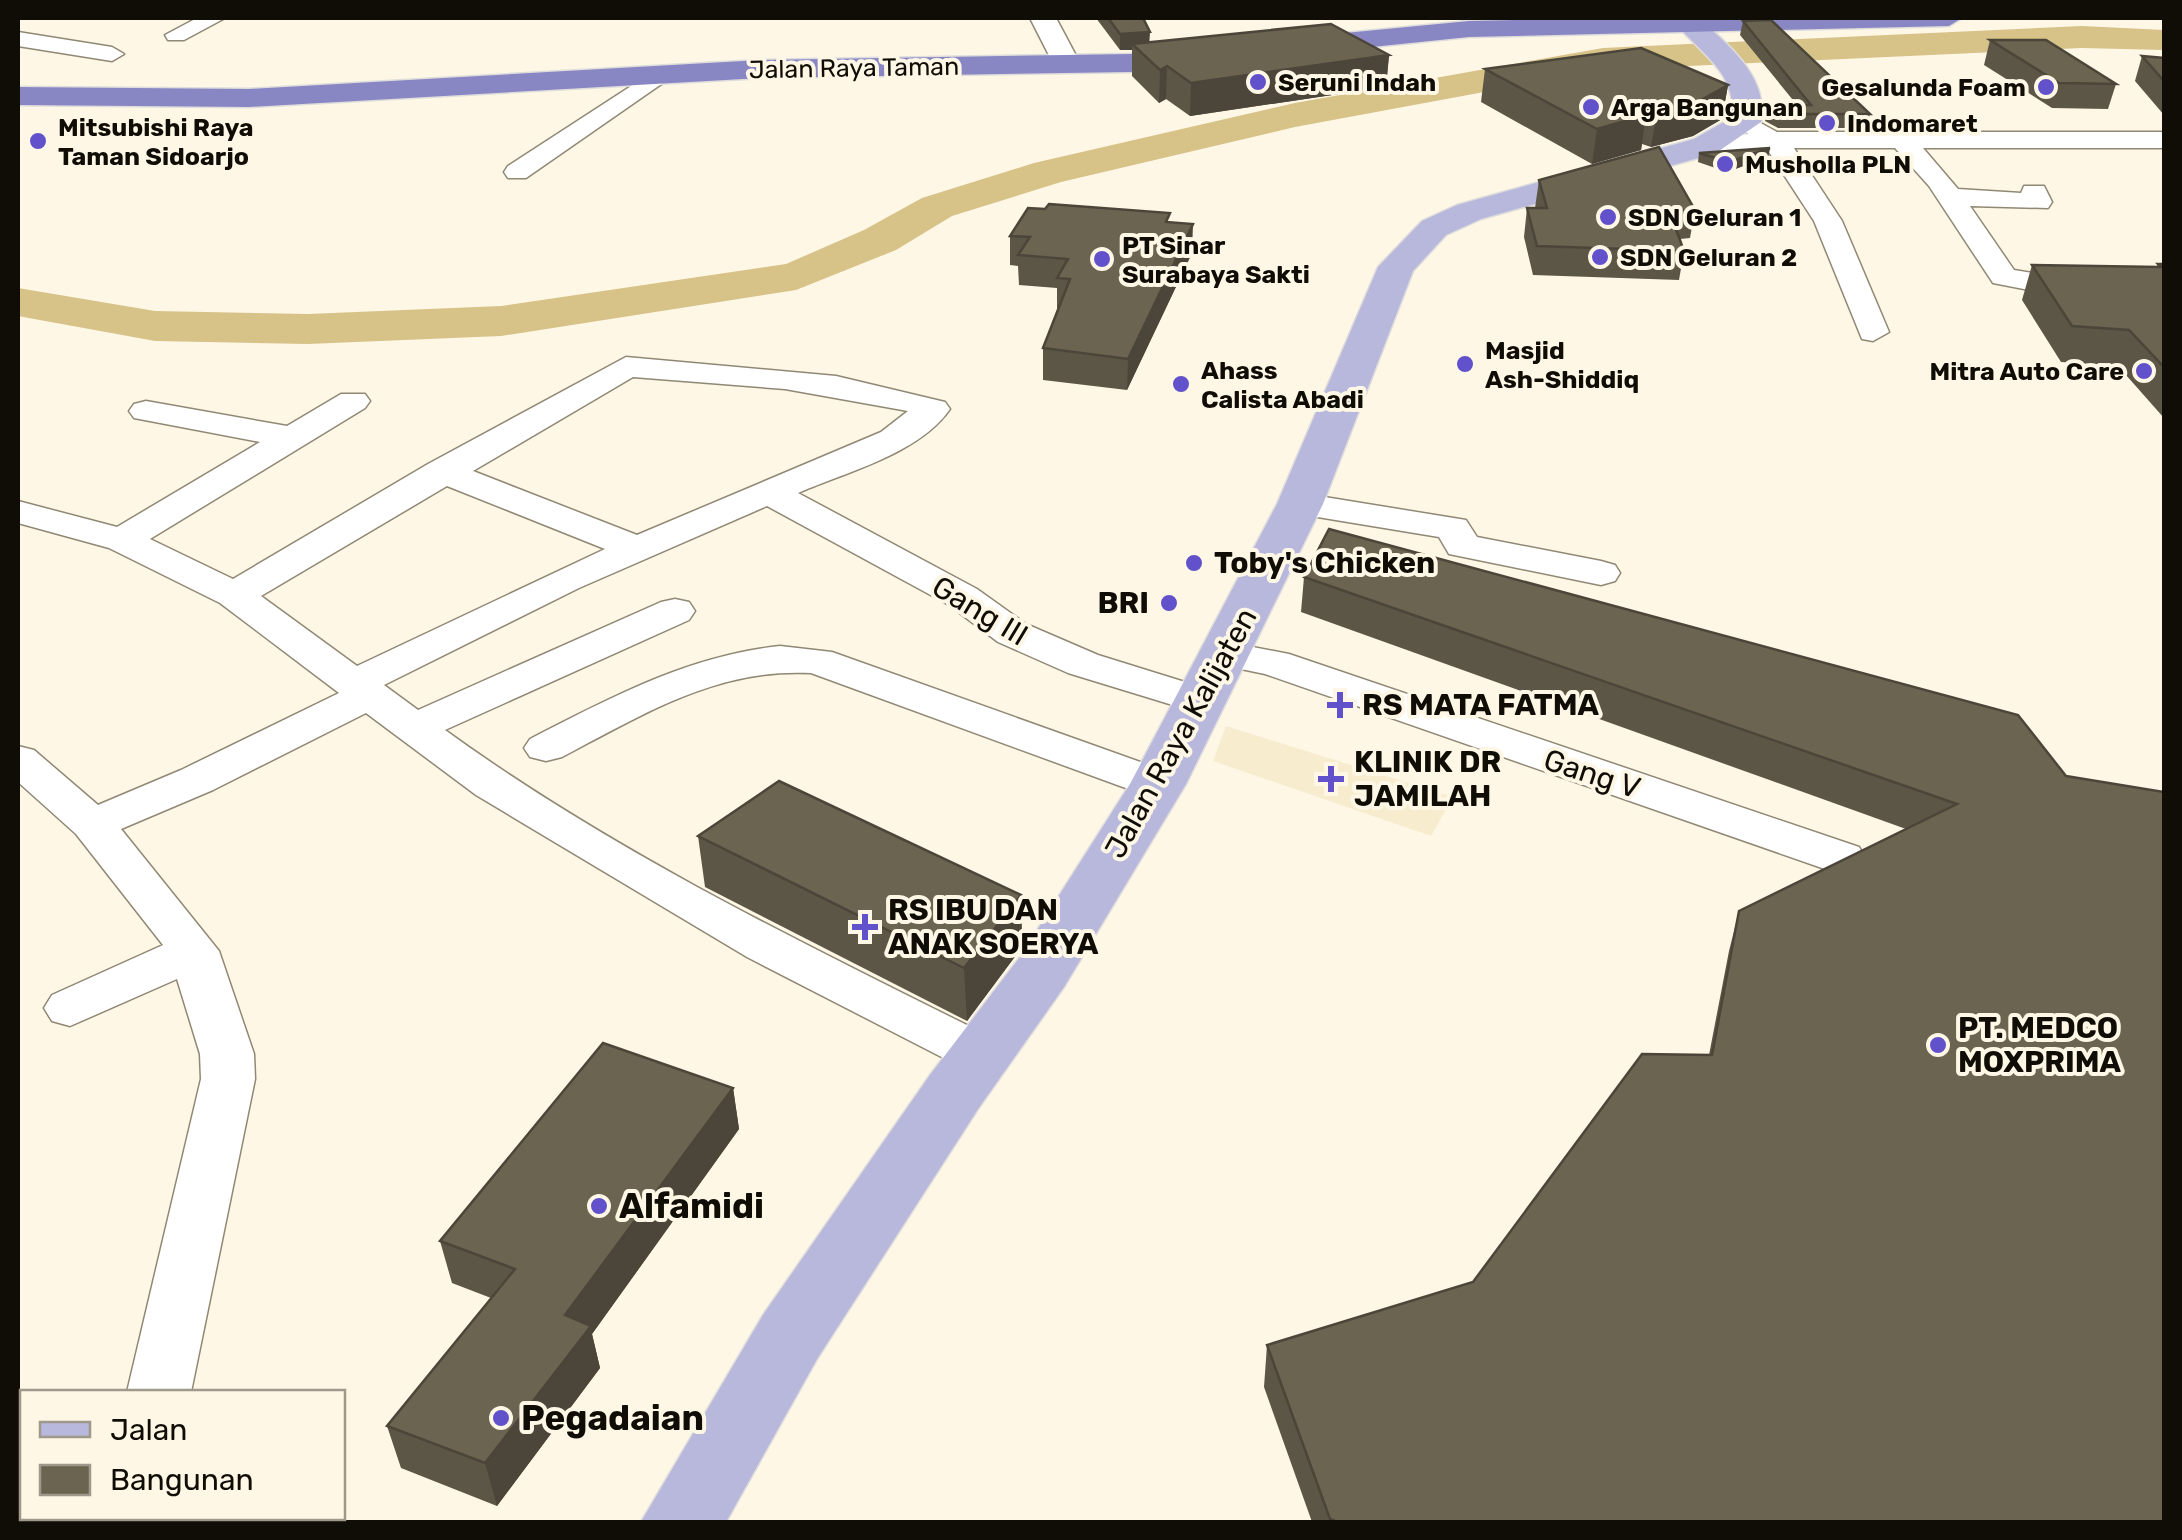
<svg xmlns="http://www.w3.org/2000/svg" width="2182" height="1540" viewBox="0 0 2182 1540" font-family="Rubik,sans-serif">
	<rect width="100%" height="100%" fill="#fef7e6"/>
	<polygon fill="#f7ecce" points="1226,726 1453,797 1431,836 1213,761"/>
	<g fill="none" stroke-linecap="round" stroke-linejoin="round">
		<polygon fill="#d7c288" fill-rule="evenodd" points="2082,26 2164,30 2164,50 2082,48 1603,70 1295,127 1061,182 952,216 896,250 796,290 501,336 308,344 155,341 18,316 18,288 155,311 308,314 501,306 786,264 864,230 922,198 1034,163 1295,103 1603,48"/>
		<g stroke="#908874" stroke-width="3">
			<g id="street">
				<polygon points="197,18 225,18 184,40 168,40 165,35"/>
				<polygon points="18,32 112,47 124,54 112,61 18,46"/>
				<polygon points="662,66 674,73 670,78 526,178 508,178 504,172 508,166"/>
				<polygon points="1757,121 1777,132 2164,132 2164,148 1923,148 1958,189 2021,193 2024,186 2044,186 2052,202 2048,208 1970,206 2014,270 2044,275 2164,277 2164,295 2044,293 1993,283 1929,186 1895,148 1794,148 1842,221 1889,332 1873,341 1862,339 1814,221 1769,152 1705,154 1692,146 1705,138 1748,134 1744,129"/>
				<path d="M626,357L836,376L945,402L950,409C919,454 846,472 798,493L977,589L1026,624L1098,655L1217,692L1223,701L1217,710L1202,714L1068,673L998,642L949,605L767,506L579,588L384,685L418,710L661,602L675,599L689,602L695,611L689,620L445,730C616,854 810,947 999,1041L1007,1054L999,1067L980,1073L961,1067L747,957L476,795L366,713L213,790L121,829L219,951L254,1054L255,1079L191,1392H127L201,1079L200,1054L177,979L70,1026L52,1021L44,1008L52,995L163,945L76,834L18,782V746L34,750L98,805L181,770L339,693L220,603L109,548L18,523V501L117,527L260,442L134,418L129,411L134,404L146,401L287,426L341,394H365L370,401L365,408L150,539L233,579L428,464ZM633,377L785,389L908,411L881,432L637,535L473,471ZM447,486L605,549L357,666L261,596Z"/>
				<polygon points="1300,493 1466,520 1477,537 1601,561 1615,565 1620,573 1615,581 1601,585 1449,554 1439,537 1287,512 1282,504 1287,496"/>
				<polygon points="1227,642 1289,654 1859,847 1866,858 1859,869 1842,873 1825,869 1265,674 1212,663 1206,654 1212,645"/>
				<path d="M780,646L832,652L1174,774L1181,784L1174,794L1158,798L1142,794L811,673C717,668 642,715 562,757L546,761L530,757L524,748L530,739C612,697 688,656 780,646Z"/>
				<polygon points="18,1420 22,1421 22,1477 18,1476"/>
				<rect x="85" y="1518" width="68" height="4"/>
			</g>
		</g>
		<g stroke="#908874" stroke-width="3">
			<polygon id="secondary" points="1030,18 1056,18 1081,65 1077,71 1057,71"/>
		</g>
		<g stroke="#dedddc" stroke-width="3">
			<path id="primary" d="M1671,18H1699C1729,46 1769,77 1761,122L1716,153L1481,219L1446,235L1413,271L1323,504L1186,784L1064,987L978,1109L817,1359L726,1522H641L763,1315L930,1075L1020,957L1130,784L1277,504L1378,267L1422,221L1457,205L1694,139L1731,118C1740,72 1694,49 1671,18Z"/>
		</g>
		<g stroke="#dedddc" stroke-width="3">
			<polygon id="highway" points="1614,18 1962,18 1949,26 1469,37 1130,72 761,78 249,107 18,105 18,87 249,89 761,60 1130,54 1469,21"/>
		</g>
		<use href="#street" fill="#fff" fill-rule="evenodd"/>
		<use href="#secondary" fill="#fff" fill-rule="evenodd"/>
		<use href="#primary" fill="#b8b7dc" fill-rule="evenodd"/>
		<use href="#highway" fill="#8887c4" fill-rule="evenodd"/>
	</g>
	<g fill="#5c5646">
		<polygon points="1096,18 1143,18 1149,42 1389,55 1386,87 1190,116 1166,99 1159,103 1132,76 1132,50 1120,50"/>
		<polygon points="1743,21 1870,114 1867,128 1778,128 1765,121 1768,106 1797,105 1740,35"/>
		<polygon points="1990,40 2116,84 2108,109 2052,108 1984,65"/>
		<polygon points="2142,56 2164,58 2164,115 2135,81"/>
		<polygon points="1485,69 1728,85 1722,119 1693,136 1651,147 1642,144 1641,150 1592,164 1481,102"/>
		<polygon points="1770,148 1768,157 1727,172 1698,162 1699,153"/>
		<polygon points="1539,180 1695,210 1690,238 1680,239 1684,251 1679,280 1533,275 1524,237 1527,208 1535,208"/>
		<polygon points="1170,222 1192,253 1127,390 1043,380 1043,348 1059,308 1057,308 1057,288 1019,285 1018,266 1010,265 1010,236"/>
		<polygon points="2158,264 2164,264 2164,418 2118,366 2061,362 2022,300 2032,265 2157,267"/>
		<polygon points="1304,577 2018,715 2164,1522 1312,1522 1264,1387 1267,1345 1473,1282 1709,1055 1729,951 1739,911 1906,829 1301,612"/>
		<polygon points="698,836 1021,895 1022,947 967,1021 705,887"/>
		<polygon points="733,1088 739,1129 592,1334 600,1368 497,1506 401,1468 387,1426 491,1298 452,1283 440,1241"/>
	</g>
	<g fill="#4b4639">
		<polygon points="1150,32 1149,48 1132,44 1132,50 1120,50 1120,34"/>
		<polygon points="1389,55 1386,87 1190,116 1191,83"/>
		<polygon points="1167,66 1166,99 1159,103 1160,70"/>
		<polygon points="1728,85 1722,119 1693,136 1651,147 1657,113"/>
		<polygon points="1646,115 1641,150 1592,164 1597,129"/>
		<polygon points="1770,148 1768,157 1727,172 1729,162"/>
		<polygon points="1193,224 1192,253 1127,390 1128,359"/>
		<polygon points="1021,895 1022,947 967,1021 964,968"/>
		<polygon points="733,1088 739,1129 592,1334 600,1368 497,1506 485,1463 565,1315"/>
	</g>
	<g fill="#6b6451" stroke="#4b4639" stroke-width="2.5">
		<polygon points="1108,18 1143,18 1150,32 1120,34"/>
		<polygon points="1771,20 1870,114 1781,114 1768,106 1811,105 1743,21"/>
		<polygon points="1331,24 1389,55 1191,83 1167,66 1160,70 1132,44"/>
		<polygon points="1990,40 2046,40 2116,84 2059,83"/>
		<polygon points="1641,48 1728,85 1699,101 1657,113 1642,108 1646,115 1597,129 1485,69"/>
		<polygon points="2142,56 2164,58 2164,81"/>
		<polygon points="1659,147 1695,210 1669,210 1684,251 1537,246 1527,208 1547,208 1539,180"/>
		<polygon points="1770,148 1729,162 1699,153"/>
		<polygon points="1049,204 1170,213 1166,222 1193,224 1128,359 1043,348 1070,279 1057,278 1068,259 1018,255 1030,237 1010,236 1028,208 1045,209"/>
		<polygon points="2158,264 2164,264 2164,367 2129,330 2072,326 2032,265 2161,267"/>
		<polygon points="1329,529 2018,715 2066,776 2164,792 2164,1522 1337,1522 1330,1519 1267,1345 1473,1282 1642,1054 1712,1055 1739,911 1957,804 1304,577"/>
		<polygon points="779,781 1021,895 964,968 698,836"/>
		<polygon points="603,1043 733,1088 565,1315 591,1326 485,1463 387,1426 515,1269 440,1241"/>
	</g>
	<g fill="#6151ca" stroke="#fef7e6" stroke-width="4">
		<circle cx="1258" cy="82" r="10"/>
		<circle cx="2046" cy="87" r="10"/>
		<circle cx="1591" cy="107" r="10"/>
		<circle cx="1827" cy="123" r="10"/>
		<circle cx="38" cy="141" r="10"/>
		<circle cx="1725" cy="164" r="10"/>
		<circle cx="1608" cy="217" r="10"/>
		<circle cx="1600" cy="257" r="10"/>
		<circle cx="1102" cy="259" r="10"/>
		<circle cx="1465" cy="364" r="10"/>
		<circle cx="2144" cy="371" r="10"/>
		<circle cx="1181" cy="384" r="10"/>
		<circle cx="1194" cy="563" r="10"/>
		<circle cx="1169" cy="603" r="10"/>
		<path d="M1335 690h10v10h10v10h-10v10h-10v-10h-10v-10h10z"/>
		<path d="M1326 764h10v10h10v10h-10v10h-10v-10h-10v-10h10z"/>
		<path d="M860 912h10v10h10v10h-10v10h-10v-10h-10v-10h10z"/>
		<circle cx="1938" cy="1045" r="10"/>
		<circle cx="599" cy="1206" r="10"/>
		<circle cx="501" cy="1418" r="10"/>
	</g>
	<g text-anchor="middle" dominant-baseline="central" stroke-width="8" stroke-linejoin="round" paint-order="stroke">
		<g font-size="25" fill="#100d06" stroke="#fef7e6">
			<text transform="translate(854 68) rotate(-1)">Jalan Raya Taman</text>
		</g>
		<g font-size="25" font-weight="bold" fill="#100d06" stroke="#fef7e6" text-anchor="start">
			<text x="1278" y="82">Seruni Indah</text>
			<text x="2026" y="87" text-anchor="end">Gesalunda Foam</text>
			<text x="1611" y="107">Arga Bangunan</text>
			<text x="1847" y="123">Indomaret</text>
			<text x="58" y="127">Mitsubishi Raya<tspan x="58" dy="29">Taman Sidoarjo</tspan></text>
			<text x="1745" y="164">Musholla PLN</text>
			<text x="1628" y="217">SDN Geluran 1</text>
			<text x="1122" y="245">PT Sinar<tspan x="1122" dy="29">Surabaya Sakti</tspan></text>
			<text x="1620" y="257">SDN Geluran 2</text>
			<text x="1485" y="350">Masjid<tspan x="1485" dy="29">Ash-Shiddiq</tspan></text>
			<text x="1201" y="370">Ahass<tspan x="1201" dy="29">Calista Abadi</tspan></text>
			<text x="2124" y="371" text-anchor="end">Mitra Auto Care</text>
		</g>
		<g font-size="30" font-weight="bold" fill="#100d06" stroke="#fef7e6" text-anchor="start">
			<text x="1214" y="563">Toby's Chicken</text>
			<text x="1149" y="603" text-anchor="end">BRI</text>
			<text x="1362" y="705">RS MATA FATMA</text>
			<text x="1354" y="762">KLINIK DR<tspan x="1354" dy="34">JAMILAH</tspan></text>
			<text x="888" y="910">RS IBU DAN<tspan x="888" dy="34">ANAK SOERYA</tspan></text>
			<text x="1958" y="1028">PT. MEDCO<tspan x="1958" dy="34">MOXPRIMA</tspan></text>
		</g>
		<g font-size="30" fill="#100d06" stroke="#fef7e6">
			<text transform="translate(980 611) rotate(31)">Gang III</text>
			<text transform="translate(1181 733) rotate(-61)">Jalan Raya Kalijaten</text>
			<text transform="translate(1592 774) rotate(18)">Gang V</text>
		</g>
		<g font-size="35" font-weight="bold" fill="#100d06" stroke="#fef7e6" text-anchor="start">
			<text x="619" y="1206">Alfamidi</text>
			<text x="521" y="1418">Pegadaian</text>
		</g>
	</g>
	<rect width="2182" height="1540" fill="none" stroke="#100d06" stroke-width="40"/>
	<rect x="20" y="1390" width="325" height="130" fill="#fef7e6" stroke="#9f998c" stroke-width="2.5"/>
	<rect x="40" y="1422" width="50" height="15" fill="#b8b7dc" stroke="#9f998c" stroke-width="2.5"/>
	<text x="110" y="1440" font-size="30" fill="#100d06">Jalan</text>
	<rect x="40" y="1465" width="50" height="30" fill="#6b6451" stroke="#9f998c" stroke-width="2.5"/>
	<text x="110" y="1490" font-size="30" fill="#100d06">Bangunan</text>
</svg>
